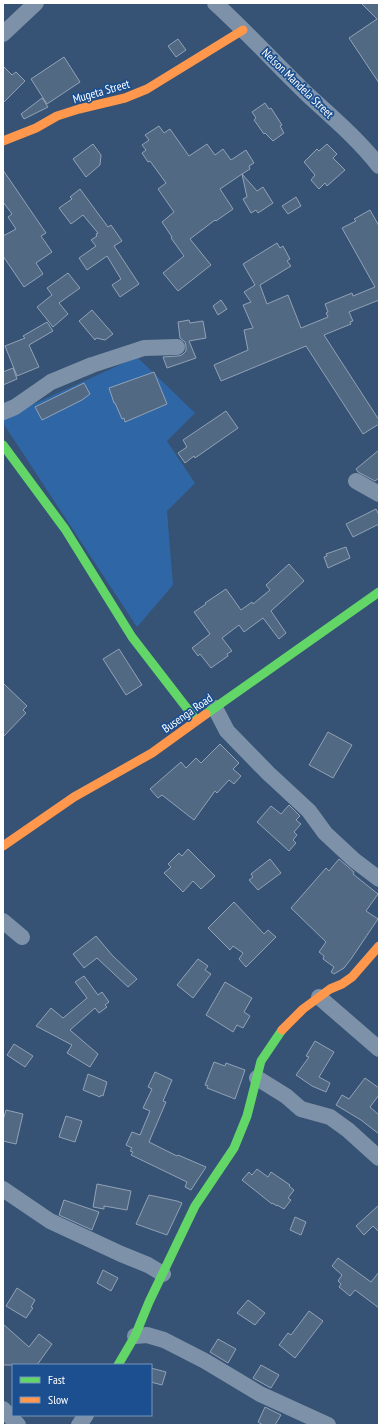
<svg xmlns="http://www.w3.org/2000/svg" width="382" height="1428" viewBox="0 0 382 1428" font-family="'PT Sans Narrow',sans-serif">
	<rect width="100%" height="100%" fill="#365274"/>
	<polygon fill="#2f66a5" points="137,357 195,413 167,441 195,483 167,511 173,585 137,627 3,423 3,418"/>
	<g fill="#526984" stroke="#92a2b6">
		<polygon points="361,3 379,3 379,83 349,38 377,19"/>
		<polygon points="178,39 186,50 176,57 168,46"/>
		<polygon points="64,57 80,82 47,104 31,79"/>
		<polygon points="3,66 12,75 16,72 25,81 3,103"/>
		<polygon points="42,98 48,107 24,119 21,114"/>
		<polygon points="265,103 269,109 271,108 282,125 280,126 284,133 273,141 265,133 264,134 254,120 256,118 252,112"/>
		<polygon points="159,126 164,133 170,129 189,156 207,144 215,155 223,149 231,160 246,150 254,163 249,166 250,169 242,174 257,191 263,187 273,203 258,213 256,210 251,213 243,199 247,197 242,174 220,189 233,209 216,221 215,220 190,239 211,265 178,291 163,273 184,256 171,238 172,237 162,222 174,212 158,189 166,183 150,161 148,162 142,153 146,150 142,145 149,140 145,135"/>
		<polygon points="93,144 101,155 100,165 86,177 73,159"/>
		<polygon points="327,144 337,154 333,158 345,170 327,186 325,183 319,189 311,180 315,175 304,162 317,149 319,151"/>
		<polygon points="3,170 46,233 41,236 52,252 36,263 43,274 24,287 3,256 3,236 16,229 8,217 12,214 3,202"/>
		<polygon points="80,189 108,227 111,225 122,241 114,246 139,284 120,297 112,285 121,279 107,256 87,270 79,258 96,246 91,240 97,236 96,234 98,233 83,215 71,224 59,208 72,199 70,197"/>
		<polygon points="296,197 301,206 288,214 282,206"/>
		<polygon points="370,210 379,226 379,300 349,312 353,321 350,322 351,324 324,335 379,420 379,424 363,434 306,346 221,381 214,365 248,350 244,330 253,328 243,305 251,302 244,292 255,285 243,264 277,243 280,248 283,246 290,259 287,261 291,266 260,285 267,304 288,295 301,328 328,317 326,313 328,312 325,304 352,293 353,296 375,287 342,228 356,221 354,219"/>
		<polygon points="68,273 80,288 59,303 68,314 53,327 37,307 52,295 47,288"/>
		<polygon points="221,300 227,309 218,315 213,306"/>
		<polygon points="92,310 113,334 105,340 96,338 95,340 79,321"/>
		<polygon points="189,320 190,323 203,321 206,338 189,341 196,358 167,368 163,357 178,356 182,355 186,351 186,346 185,342 180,338 178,322"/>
		<polygon points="47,322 53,331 29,345 39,367 17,376 5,346 25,338 23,336"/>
		<polygon points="13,368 17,379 3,385 3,372"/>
		<polygon points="154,372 167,404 125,422 124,418 122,419 115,403 114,403 109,388"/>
		<polygon points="84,383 90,394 82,400 42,420 35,407"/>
		<polygon points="226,411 238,428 195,458 194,456 185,463 178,453 187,447 183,440"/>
		<polygon points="379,450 379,478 375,481 358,472 356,469"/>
		<polygon points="376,509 379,515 379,524 353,537 346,524"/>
		<polygon points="346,547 350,558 328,568 324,557 327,556 326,554"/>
		<polygon points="289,564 304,581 271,611 286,633 279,639 263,618 244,632 239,625 222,638 232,651 227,654 228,656 211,668 200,654 198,656 192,648 210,634 194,612 206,604 205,603 226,589 241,610 252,602 253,604 270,590 266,585"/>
		<polygon points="119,649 142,685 126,695 103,659"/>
		<polygon points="3,683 27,706 23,710 26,713 3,737"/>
		<polygon points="328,732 352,745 333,778 309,765"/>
		<polygon points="220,744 239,763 233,769 241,776 234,784 229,780 217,793 215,791 194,820 162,795 158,798 150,789 181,762 186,768 196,758 201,763"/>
		<polygon points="289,805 300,816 296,820 301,824 294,832 297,835 293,840 296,843 289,851 257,822 271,806 281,814"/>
		<polygon points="188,849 215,876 201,889 193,881 183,892 164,873 171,867 168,864 179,853 182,856"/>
		<polygon points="270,859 281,873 258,890 249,880 253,877 251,874"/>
		<polygon points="339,859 354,872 353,874 378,894 366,911 378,919 351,959 344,968 334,974 331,972 334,967 323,959 324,956 319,952 326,942 291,908 326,868 329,871"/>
		<polygon points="234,902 264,934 268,930 276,937 246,967 239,959 243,953 233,946 230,950 208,928"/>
		<polygon points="96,936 112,955 137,979 128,987 97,958 84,968 73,954"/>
		<polygon points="198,959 208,966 205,970 211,974 193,998 177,985"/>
		<polygon points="84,976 98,995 102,992 109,1002 105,1005 107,1007 99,1013 95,1008 70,1030 98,1054 90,1067 67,1053 72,1045 36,1026 51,1008 63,1018 87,998 75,982"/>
		<polygon points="225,982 252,998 244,1012 250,1016 243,1028 237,1025 233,1032 206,1015"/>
		<polygon points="315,1041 334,1052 319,1077 330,1083 326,1092 312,1086 296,1075 309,1057 306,1056"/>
		<polygon points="14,1044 33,1056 25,1067 7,1055"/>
		<polygon points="214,1062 225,1066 226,1063 245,1070 235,1099 207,1088 208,1086 205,1085"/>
		<polygon points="155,1072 172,1080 163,1101 166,1102 149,1142 177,1156 178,1155 206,1167 191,1190 185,1187 187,1182 131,1155 133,1152 130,1151 132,1148 126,1145 132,1132 140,1135 150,1111 143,1108 152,1089 148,1087"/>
		<polygon points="88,1074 107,1082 103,1096 101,1095 100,1097 83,1090"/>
		<polygon points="365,1078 379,1088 379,1095 370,1107 379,1115 379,1134 361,1120 336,1105 342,1095 349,1099"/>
		<polygon points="6,1110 23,1114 16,1144 3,1141 3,1120"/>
		<polygon points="66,1116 82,1121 75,1142 59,1137"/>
		<polygon points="257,1169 268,1177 271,1172 290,1185 289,1186 294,1190 288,1198 291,1200 284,1209 277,1205 277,1206 272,1203 272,1204 242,1180 249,1172 252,1175"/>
		<polygon points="97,1184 131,1191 127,1210 104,1206 104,1209 93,1207"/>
		<polygon points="149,1195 177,1201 182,1203 167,1235 136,1224"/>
		<polygon points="64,1200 99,1212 92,1230 59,1215"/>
		<polygon points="379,1205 379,1232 373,1226 364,1235 356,1226"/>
		<polygon points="295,1217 306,1222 301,1235 290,1230"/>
		<polygon points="338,1258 371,1282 379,1272 379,1308 355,1290 350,1296 339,1287 341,1284 338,1281 342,1275 332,1266"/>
		<polygon points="103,1270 118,1278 111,1291 97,1283"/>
		<polygon points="17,1288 35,1300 31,1307 33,1308 26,1318 6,1306"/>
		<polygon points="248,1300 265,1313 255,1325 237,1313"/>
		<polygon points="309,1311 323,1321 295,1358 279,1345 288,1333 291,1335"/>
		<polygon points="3,1324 29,1347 39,1334 52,1344 37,1365 3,1365"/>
		<polygon points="218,1339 236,1349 228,1363 210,1352"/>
		<polygon points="261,1365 279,1375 271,1388 253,1378"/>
		<polygon points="151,1368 166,1372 162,1385 151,1382"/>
		<polygon points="265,1407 281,1415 275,1425 263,1425 258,1422"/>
	</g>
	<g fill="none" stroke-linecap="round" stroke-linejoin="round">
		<g stroke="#7d92a8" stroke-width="16">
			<path d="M215,3C247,32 277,65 308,95C333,118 358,139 379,166"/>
			<polyline points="3,34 36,3"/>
			<polyline points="3,412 15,407 51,382 92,365 144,348 177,347"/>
			<polyline points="356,481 379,494"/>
			<polyline points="215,708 227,731 268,773 309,811 325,833 354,860 379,879"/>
			<polyline points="3,921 22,937"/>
			<polyline points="319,997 379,1049"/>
			<polyline points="257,1078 286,1096 301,1109 330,1117 348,1130 379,1158"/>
			<polyline points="3,1189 50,1221 121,1254 148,1265 163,1274"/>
			<polyline points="135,1336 147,1335 164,1340 205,1361 260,1394 328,1425"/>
			<polyline points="3,1409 18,1425"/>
			<polyline points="79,1425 86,1415"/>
		</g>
		<g stroke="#63d668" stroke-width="9">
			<polyline points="3,445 65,529 132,637 196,720"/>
			<polyline points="206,714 379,592"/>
			<polyline points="118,1365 135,1336 149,1302 195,1206 234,1148 247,1116 261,1061 282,1030"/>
		</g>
		<g stroke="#ff974d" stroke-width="9">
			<polyline points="3,141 36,128 57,116 79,109 125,98 147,89 243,30"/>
			<polyline points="3,846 74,797 152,753 206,714"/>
			<polyline points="282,1030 303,1009 330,989 342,984 352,977 379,946"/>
		</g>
	</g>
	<g text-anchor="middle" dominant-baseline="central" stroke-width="3.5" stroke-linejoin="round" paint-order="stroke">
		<g font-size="12" fill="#fff" stroke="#1b4f8f">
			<text transform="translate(298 83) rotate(44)">Nelson Mandela Street</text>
			<text transform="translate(101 91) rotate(-16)">Mugeta Street</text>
			<text transform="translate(187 713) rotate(-35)">Busenga Road</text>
		</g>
	</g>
	<rect width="382" height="1428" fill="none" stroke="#ffffff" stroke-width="8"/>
	<rect x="12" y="1364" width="140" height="52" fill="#1b4f8f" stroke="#7695bc"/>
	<rect x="20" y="1377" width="20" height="6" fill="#63d668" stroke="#7695bc"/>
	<text x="48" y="1384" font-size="12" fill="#ffffff">Fast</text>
	<rect x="20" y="1397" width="20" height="6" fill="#ff974d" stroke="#7695bc"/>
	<text x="48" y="1404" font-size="12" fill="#ffffff">Slow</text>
</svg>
